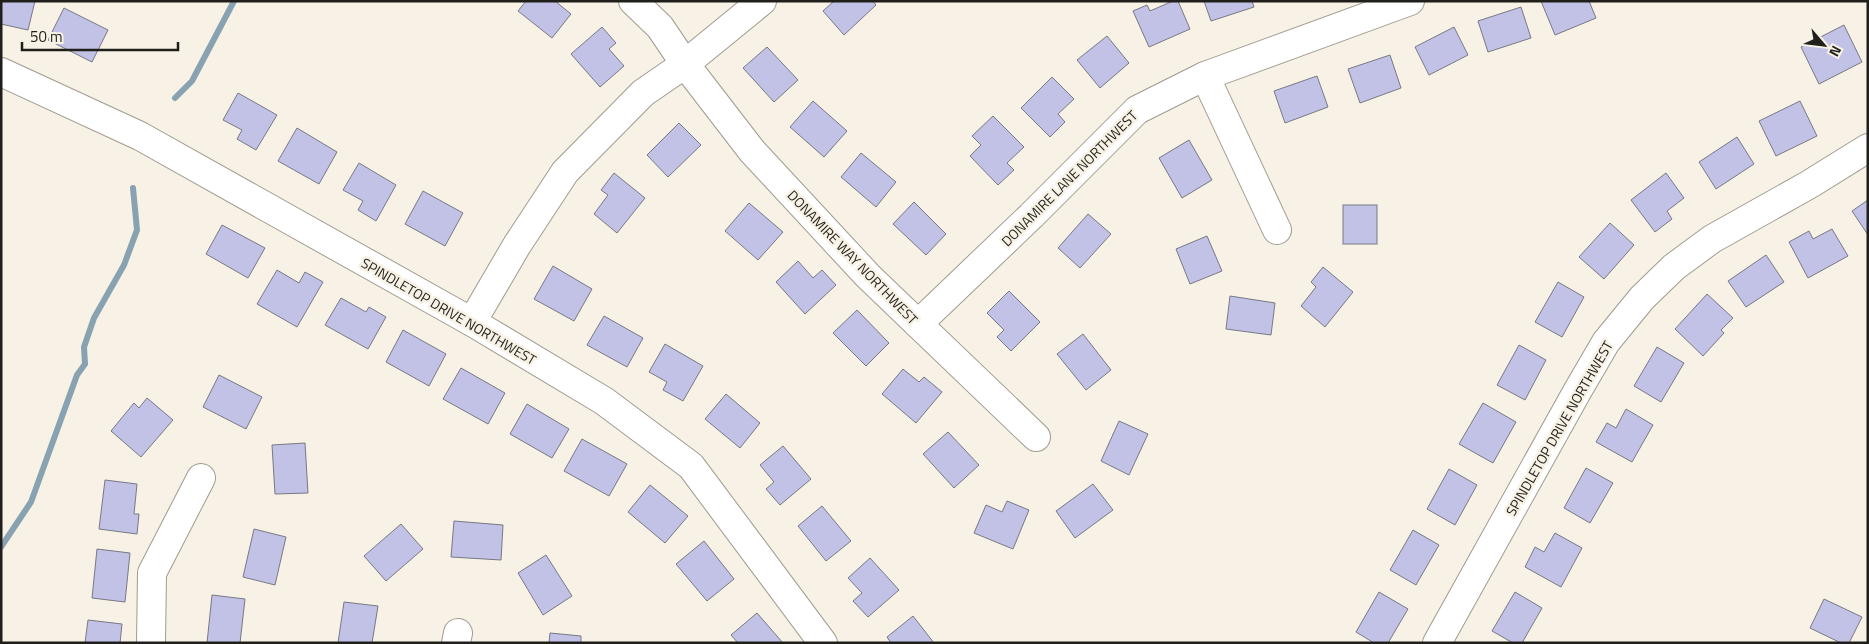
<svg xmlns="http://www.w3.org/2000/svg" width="1869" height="644" viewBox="0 0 1869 644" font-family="'Titillium Web',sans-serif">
	<rect width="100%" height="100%" fill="#f7f2e5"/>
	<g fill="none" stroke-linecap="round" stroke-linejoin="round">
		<g stroke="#88a2b1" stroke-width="6">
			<polyline points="175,98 192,81 234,1"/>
			<polyline points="1,547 31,502 77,375 85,364 84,347 94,318 124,265 137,230 133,188"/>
		</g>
	</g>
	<g fill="#c2c2e7" stroke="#787884">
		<polygon points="1,1 35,1 28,30 1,24"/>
		<polygon points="526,1 555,1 571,14 552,38 518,11"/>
		<polygon points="834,1 873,1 876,5 844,35 823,11"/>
		<polygon points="1173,1 1178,1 1190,29 1149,47 1133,11 1147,5 1150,11"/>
		<polygon points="1204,1 1252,1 1254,7 1211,21"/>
		<polygon points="1541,1 1589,1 1596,18 1555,35"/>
		<polygon points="1521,7 1531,38 1488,52 1478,21"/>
		<polygon points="64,8 108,30 92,62 48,40"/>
		<polygon points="1844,25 1862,62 1819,84 1801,47"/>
		<polygon points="602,27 616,43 609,49 624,66 600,87 571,54"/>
		<polygon points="1454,27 1468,55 1429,75 1415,47"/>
		<polygon points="1107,36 1129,63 1100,88 1077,60"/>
		<polygon points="767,47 798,80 774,102 743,68"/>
		<polygon points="1390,55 1401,88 1360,103 1348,69"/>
		<polygon points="1317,76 1328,107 1285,123 1274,91"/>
		<polygon points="1052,77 1074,99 1058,114 1065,122 1050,137 1021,108"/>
		<polygon points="238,93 277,115 256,150 237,139 242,130 223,120"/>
		<polygon points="813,101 847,131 824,157 790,127"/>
		<polygon points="1800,101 1817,136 1776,156 1759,121"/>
		<polygon points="993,116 1024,147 1007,163 1014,170 998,185 970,156 981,145 972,136"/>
		<polygon points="679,123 701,145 668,177 647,155"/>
		<polygon points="297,128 337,152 319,184 278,161"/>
		<polygon points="1737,137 1754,164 1716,189 1699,162"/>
		<polygon points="1189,140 1212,180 1182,198 1159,158"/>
		<polygon points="861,153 896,182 876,207 841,177"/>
		<polygon points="359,163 396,185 376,221 358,210 363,201 343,190"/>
		<polygon points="614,173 645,198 617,233 594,214 608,195 601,190"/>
		<polygon points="1666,173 1684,198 1667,211 1672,219 1655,232 1631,200"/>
		<polygon points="423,191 463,213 445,246 405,224"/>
		<polygon points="1868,200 1868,235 1852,211"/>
		<polygon points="914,202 946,234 926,255 893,224"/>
		<polygon points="749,203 783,232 758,260 725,231"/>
		<rect x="1343" y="205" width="34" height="39"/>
		<polygon points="1088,214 1111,234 1080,268 1058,248"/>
		<polygon points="1610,223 1634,245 1604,279 1579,257"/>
		<polygon points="222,225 265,248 248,278 206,254"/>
		<polygon points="1832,229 1848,256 1808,278 1789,242 1809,231 1813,239"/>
		<polygon points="1207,236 1222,271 1190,284 1176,249"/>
		<polygon points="1766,255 1784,282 1746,307 1728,281"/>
		<polygon points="798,261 813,278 822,270 836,285 805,314 776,282"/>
		<polygon points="553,266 592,289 574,321 534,299"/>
		<polygon points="1323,267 1353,292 1325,327 1301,306 1316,287 1311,282"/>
		<polygon points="277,270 299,283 305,272 323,282 297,327 257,304"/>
		<polygon points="1558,282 1584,297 1562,337 1535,322"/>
		<polygon points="1009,291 1040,322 1011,351 997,337 1004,330 987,313"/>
		<polygon points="1707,294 1733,318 1721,330 1724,333 1703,356 1675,329"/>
		<polygon points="1230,296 1275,303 1271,335 1226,329"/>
		<polygon points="341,298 366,312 369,307 386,317 368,349 325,325"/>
		<polygon points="857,310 889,343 866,366 833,333"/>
		<polygon points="604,316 643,338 627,367 587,345"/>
		<polygon points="403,330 446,354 429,386 386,362"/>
		<polygon points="1083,334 1111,370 1086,390 1057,354"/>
		<polygon points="665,344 703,366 683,401 663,390 667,382 649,372"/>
		<polygon points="1519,345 1546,360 1525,400 1497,385"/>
		<polygon points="1657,347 1684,363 1661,402 1634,386"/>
		<polygon points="461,368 505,393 488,424 443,399"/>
		<polygon points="903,369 919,382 924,377 942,392 916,423 882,394"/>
		<polygon points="219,375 262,397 246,429 203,407"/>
		<polygon points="726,394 760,423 740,448 705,419"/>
		<polygon points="147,398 173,420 141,457 111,431 134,403 139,408"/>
		<polygon points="1483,403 1516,422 1493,463 1459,444"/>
		<polygon points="527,404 569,429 552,458 510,434"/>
		<polygon points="1626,409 1653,425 1632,462 1596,442 1607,423 1616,428"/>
		<polygon points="1119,421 1148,434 1129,475 1101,461"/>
		<polygon points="948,432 979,465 954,488 923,454"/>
		<polygon points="582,439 627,464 609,496 564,471"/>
		<polygon points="305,443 308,493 275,494 272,445"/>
		<polygon points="783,446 811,479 780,505 766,489 774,482 760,465"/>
		<polygon points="1586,468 1613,483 1590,523 1564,508"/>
		<polygon points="1449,469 1477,485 1455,525 1427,509"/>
		<polygon points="105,480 137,484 134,514 139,514 137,534 99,529"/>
		<polygon points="1093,484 1113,510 1075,538 1056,511"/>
		<polygon points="650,485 688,516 665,543 628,512"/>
		<polygon points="1007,501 1029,510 1013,549 974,533 986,505 1002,512"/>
		<polygon points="822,506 851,541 826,561 798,526"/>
		<polygon points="454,521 503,525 501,560 451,557"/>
		<polygon points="401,524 423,549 386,581 364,556"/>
		<polygon points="254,529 286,537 275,585 243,577"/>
		<polygon points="1413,530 1439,545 1416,585 1390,570"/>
		<polygon points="1555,533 1582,548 1561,587 1525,567 1535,547 1544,552"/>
		<polygon points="704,541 734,579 707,601 676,564"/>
		<polygon points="97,549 130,553 125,602 92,598"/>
		<polygon points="546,555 572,596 543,615 518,573"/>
		<polygon points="870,558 899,590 868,617 853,601 862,593 848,578"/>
		<polygon points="1379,592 1408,609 1388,643 1374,643 1356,632"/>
		<polygon points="1515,592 1542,608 1522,643 1513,643 1492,631"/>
		<polygon points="212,595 245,599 240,643 207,643"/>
		<polygon points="1824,599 1862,617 1849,643 1841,643 1810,628"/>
		<polygon points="344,602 378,606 372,643 338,643"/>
		<polygon points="757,613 783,643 738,643 731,635"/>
		<polygon points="913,616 934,643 891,643 887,637"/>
		<polygon points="88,620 122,624 120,643 85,643"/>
		<polygon points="550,633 581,636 581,643 549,643"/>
	</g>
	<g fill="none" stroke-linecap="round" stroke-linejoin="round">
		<g stroke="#a09b90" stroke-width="30">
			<g id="minor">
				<polyline points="633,1 660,27 685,64 752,151 868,276 1036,437"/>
				<polyline points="1,72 140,136 472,322 604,401 691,466 823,643"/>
				<polyline points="1205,76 1277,230"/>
				<polyline points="472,322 517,245 565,172 643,93 685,64 762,1"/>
				<polyline points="918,324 1031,216 1137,110 1205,76 1410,1"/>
				<polyline points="151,643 152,573 201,478"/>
				<polyline points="456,643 458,633"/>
				<polyline points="1437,643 1578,390 1606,342 1642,298 1674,267 1712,239 1810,184 1868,148"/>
			</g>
		</g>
		<use href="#minor" stroke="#fff" stroke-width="28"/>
	</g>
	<g text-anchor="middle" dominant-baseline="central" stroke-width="5" stroke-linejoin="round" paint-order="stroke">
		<g font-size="14" fill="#211f1b" stroke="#f7f2e5">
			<text transform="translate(1069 178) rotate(-45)">DONAMIRE LANE NORTHWEST</text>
			<text transform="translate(853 257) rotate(46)">DONAMIRE WAY NORTHWEST</text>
			<text transform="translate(449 311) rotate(30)">SPINDLETOP DRIVE NORTHWEST</text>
			<text transform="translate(1559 428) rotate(-60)">SPINDLETOP DRIVE NORTHWEST</text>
		</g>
	</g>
	<rect width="1869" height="644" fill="none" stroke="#211f1b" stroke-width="5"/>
	<g transform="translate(1824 45) rotate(118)" stroke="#f7f2e5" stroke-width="4" paint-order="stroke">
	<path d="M0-4L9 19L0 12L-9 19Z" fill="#211f1b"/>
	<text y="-8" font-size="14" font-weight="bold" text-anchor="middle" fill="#211f1b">N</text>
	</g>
	<path d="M22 42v8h156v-8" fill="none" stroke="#211f1b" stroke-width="2.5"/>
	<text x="30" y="42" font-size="15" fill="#211f1b" stroke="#f7f2e5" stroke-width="4" paint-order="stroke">50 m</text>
</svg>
